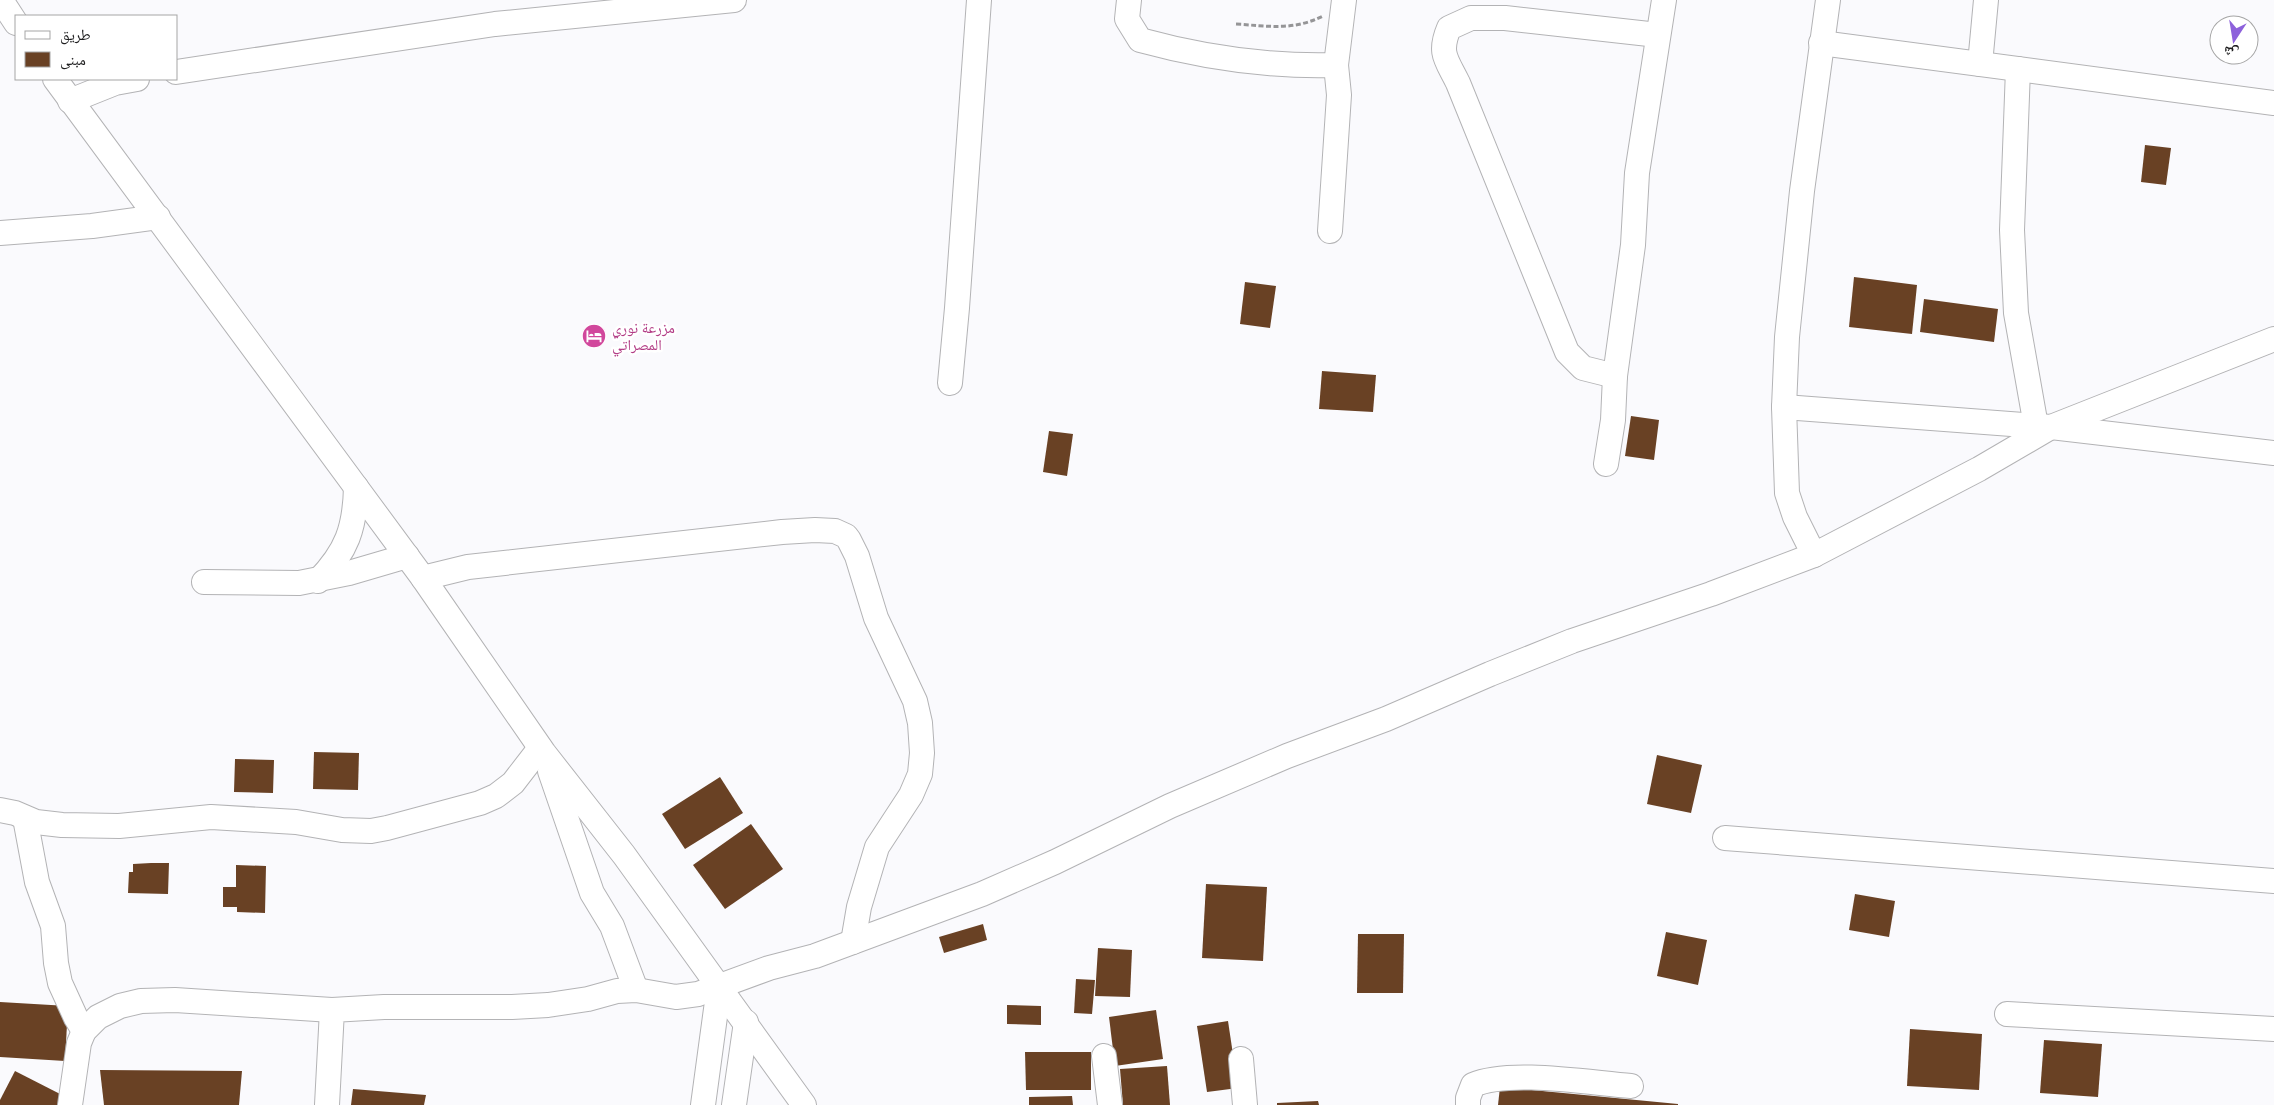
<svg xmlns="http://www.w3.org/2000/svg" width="2274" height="1105" viewBox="0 0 2274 1105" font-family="Merriweather,'Noto Naskh Arabic',serif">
	<rect width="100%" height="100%" fill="#fafafd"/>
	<g fill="#694124">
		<polygon points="2145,145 2171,148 2166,185 2141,182"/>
		<polygon points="1854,277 1917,285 1912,334 1849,327"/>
		<polygon points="1245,282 1276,286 1270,328 1240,324"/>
		<polygon points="1924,299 1998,309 1994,342 1920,332"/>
		<polygon points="1322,371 1376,375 1373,412 1319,409"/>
		<polygon points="1631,416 1659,420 1654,460 1625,456"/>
		<polygon points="1049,431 1073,434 1067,476 1043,472"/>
		<polygon points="314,752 359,753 358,790 313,789"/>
		<polygon points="1657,755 1702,765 1691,813 1647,804"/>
		<polygon points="235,759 274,760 273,793 234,792"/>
		<polygon points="720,777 743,813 685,849 662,814"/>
		<polygon points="751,824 783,869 725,909 693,865"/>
		<polygon points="151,863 169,863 168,894 128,893 129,872 133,872 133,864"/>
		<polygon points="236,865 266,866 265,913 237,912 237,907 223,907 223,887 236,887"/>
		<polygon points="1206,884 1267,887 1263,961 1202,958"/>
		<polygon points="1855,894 1895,901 1889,937 1849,930"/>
		<polygon points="983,924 987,940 944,953 939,937"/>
		<polygon points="1666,932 1707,940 1698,985 1657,976"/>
		<polygon points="1358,934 1404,934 1403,993 1357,993"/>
		<polygon points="1098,948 1132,950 1130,997 1095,996"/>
		<polygon points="1076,979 1095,980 1092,1014 1074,1013"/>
		<polygon points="0,1002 68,1006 65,1061 0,1057"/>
		<polygon points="1007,1005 1041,1006 1041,1025 1007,1024"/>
		<polygon points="1156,1010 1163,1059 1115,1066 1109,1017"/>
		<polygon points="1228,1021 1238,1088 1207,1092 1197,1026"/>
		<polygon points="1910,1029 1982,1034 1979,1090 1907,1086"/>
		<polygon points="2044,1040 2102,1044 2098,1097 2040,1093"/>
		<polygon points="1025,1052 1091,1052 1091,1090 1026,1090"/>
		<polygon points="1167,1066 1170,1105 1123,1105 1120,1069"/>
		<polygon points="100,1070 242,1071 239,1105 104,1105"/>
		<polygon points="15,1071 64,1096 59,1105 0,1105 0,1100"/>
		<polygon points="1500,1087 1678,1104 1678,1105 1498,1105"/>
		<polygon points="353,1089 426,1095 424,1105 351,1105"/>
		<polygon points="1072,1096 1073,1105 1029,1105 1029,1097"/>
		<polygon points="1318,1101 1319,1105 1277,1105 1277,1103"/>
	</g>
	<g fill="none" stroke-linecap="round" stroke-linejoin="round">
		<g stroke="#b3b3b5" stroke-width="26">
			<g id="minor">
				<polyline points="1,0 16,23"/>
				<path d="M1129,0L1127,19L1140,40C1202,57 1271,67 1336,65"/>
				<polyline points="1821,43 2274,103"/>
				<polyline points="1980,64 1986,0"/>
				<polyline points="2018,69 2012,230 2016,313 2036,426"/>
				<polyline points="176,72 495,24 734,0"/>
				<polyline points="55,79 423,578 544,753 624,855 804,1105"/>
				<polyline points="70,101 115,83 137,79"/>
				<polyline points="1330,231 1339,95 1336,65 1344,0"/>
				<polyline points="0,233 92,226 158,217"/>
				<path d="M1615,376L1583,368L1567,352L1458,83C1447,60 1438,54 1449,28L1471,18H1505L1658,35"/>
				<polyline points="950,383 957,308 979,0"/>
				<polyline points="1784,407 2051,427 2274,453"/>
				<polyline points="1606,464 1613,420 1615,376 1633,245 1637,173 1664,0"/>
				<polyline points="1814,555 1795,517 1787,493 1784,407 1787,337 1802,191 1828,0"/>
				<polyline points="423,578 468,567 782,532 815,530 835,531 846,536 849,540 857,556 876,618 915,701 920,723 922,753 920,774 911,795 877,847 859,907 853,942"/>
				<path d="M318,581C347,551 355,528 356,487"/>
				<polyline points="204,582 299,583 349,573 407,556"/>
				<polyline points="550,771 592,893 612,926 636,990"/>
				<polyline points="0,810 15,813 36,822 62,825 119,826 211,817 296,822 342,830 371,831 387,828 480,803 496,796 513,783 540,748"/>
				<polyline points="25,818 37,882 53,926 56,963 60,983 76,1018 84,1031"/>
				<polyline points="1725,838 2274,881"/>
				<polyline points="2007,1014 2274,1029"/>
				<polyline points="1104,1056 1110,1105"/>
				<polyline points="1241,1059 1245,1105"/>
				<polyline points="70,1105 79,1043 84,1031 98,1017 120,1006 141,1001 175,1000 332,1010"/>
				<polyline points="327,1105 332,1010 384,1007 512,1007 548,1005 588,999 617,991 636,990 676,997 698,994 769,968 815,956 982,894 1055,862 1170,806 1287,756 1386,719 1490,674 1572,641 1711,594 1814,555 1979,469 2051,427 2274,339"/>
				<polyline points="703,1105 719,987"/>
				<polyline points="734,1105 746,1022"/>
				<path d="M1468,1105V1098L1473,1085C1509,1069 1590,1083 1631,1086"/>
			</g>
		</g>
		<path stroke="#959597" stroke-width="3" stroke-dasharray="5 2.5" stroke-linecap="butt" d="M1236,24C1268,26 1293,31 1323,16"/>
		<use href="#minor" stroke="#fff" stroke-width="24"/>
	</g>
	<defs>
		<g id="hotel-disc" transform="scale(1.25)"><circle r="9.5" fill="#d1479c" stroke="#fff"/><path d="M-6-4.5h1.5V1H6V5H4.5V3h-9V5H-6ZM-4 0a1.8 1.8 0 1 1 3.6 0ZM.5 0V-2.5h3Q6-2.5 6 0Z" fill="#fff"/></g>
	</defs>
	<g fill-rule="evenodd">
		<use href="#hotel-disc" x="594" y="336"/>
	</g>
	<g text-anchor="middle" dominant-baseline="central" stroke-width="5" stroke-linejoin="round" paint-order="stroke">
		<g font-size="15" fill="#b23c85" stroke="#fff" text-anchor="start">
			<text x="612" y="327">مزرعة نوري<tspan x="612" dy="17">المصراتي</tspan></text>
		</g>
	</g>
	<rect x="15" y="15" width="162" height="65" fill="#ffffff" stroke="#a5a5a5"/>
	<rect x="25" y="31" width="25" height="8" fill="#ffffff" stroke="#a5a5a5"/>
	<text x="60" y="40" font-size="15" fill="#1d1d1e">طريق</text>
	<rect x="25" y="52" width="25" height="15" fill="#694124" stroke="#a5a5a5"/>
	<text x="60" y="65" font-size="15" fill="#1d1d1e">مبنى</text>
	<g transform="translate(2234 40) rotate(192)"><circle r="24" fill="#ffffff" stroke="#a5a5a5"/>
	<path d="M0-4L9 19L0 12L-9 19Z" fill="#8d61db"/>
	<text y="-8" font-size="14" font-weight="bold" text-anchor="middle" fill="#1d1d1e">ش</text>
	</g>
</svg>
